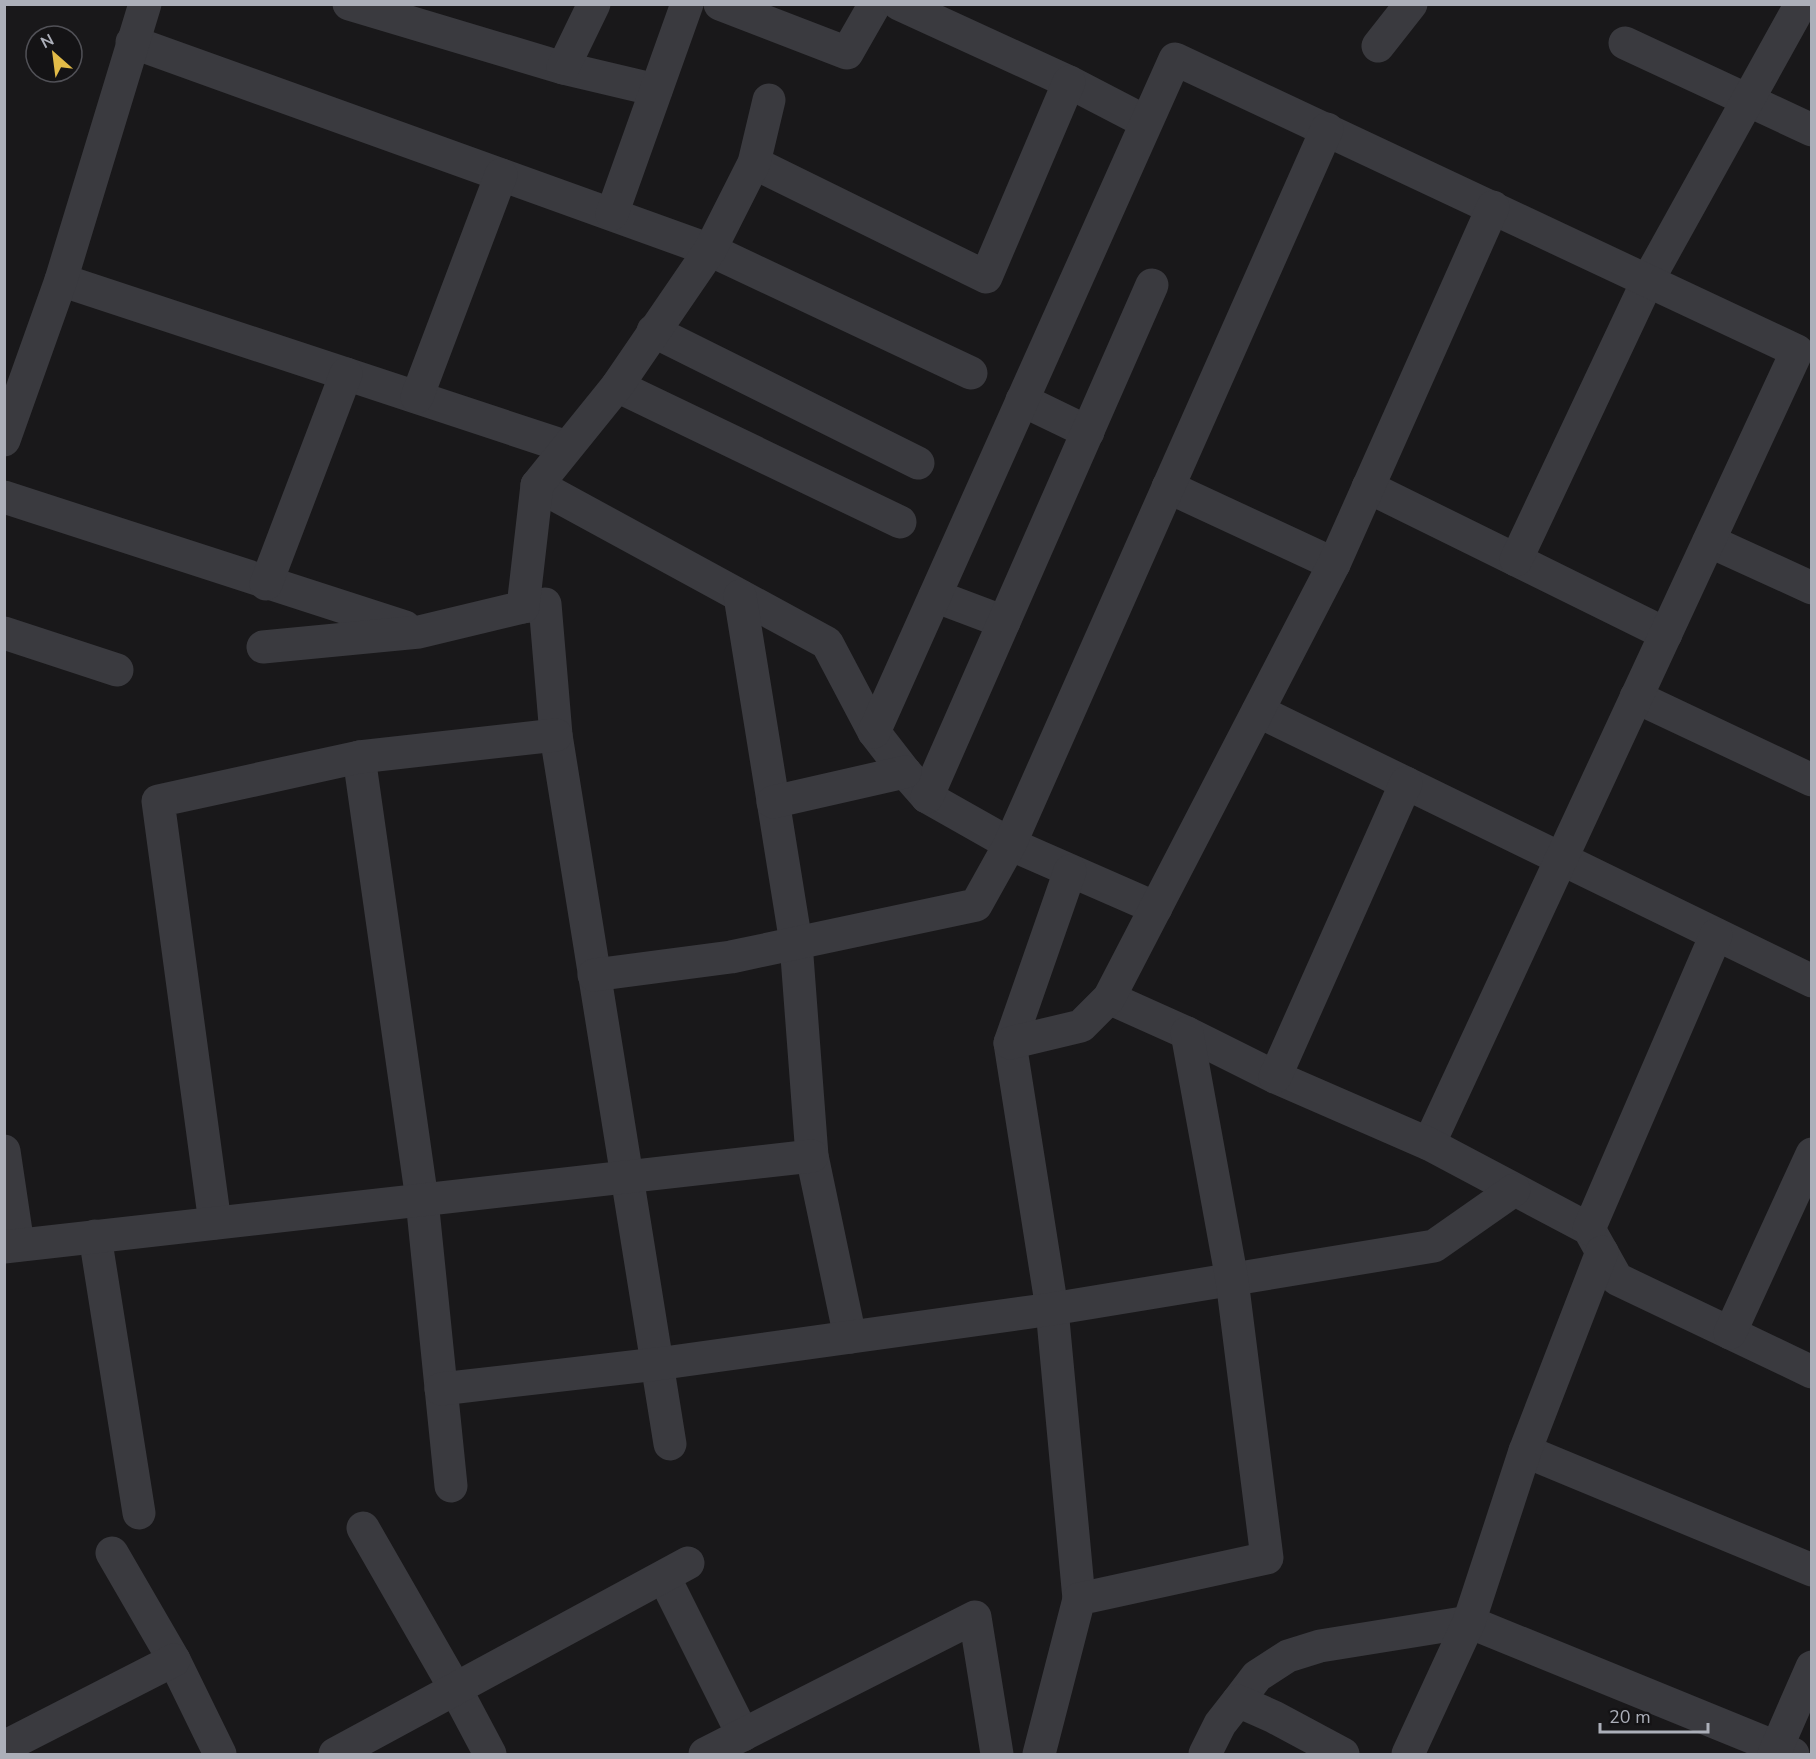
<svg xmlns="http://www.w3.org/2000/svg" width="1816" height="1759" viewBox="0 0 1816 1759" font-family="'Nunito Sans',sans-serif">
	<rect width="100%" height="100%" fill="#19181a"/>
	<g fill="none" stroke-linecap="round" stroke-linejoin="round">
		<g stroke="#3a3a3f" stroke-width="33">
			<polyline points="349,4 563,68 656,90"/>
			<polyline points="720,4 847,53 875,4"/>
			<polyline points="899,4 1069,82 1146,122"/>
			<polyline points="132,42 710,250 971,373"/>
			<polyline points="1625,43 1812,130"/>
			<polyline points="1378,46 1411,4"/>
			<polyline points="563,68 594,4"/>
			<polyline points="754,163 986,277 1069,82"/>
			<polyline points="612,214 687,4"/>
			<polyline points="61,280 567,447"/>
			<polyline points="653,331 918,463"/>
			<polyline points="617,386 900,522"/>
			<polyline points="417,397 501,175"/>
			<polyline points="1022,400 1088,432"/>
			<polyline points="4,440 61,280 145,4"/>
			<polyline points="537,485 827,643 874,732 905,772 927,797 1010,844 1156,908"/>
			<polyline points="1168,487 1334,564"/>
			<polyline points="1368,487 1666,634"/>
			<polyline points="4,497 405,627"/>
			<polyline points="1709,541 1812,588"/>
			<polyline points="1516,560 1648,280 1801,4"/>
			<polyline points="266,584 346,374"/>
			<polyline points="740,596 796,943 812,1156 850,1337"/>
			<polyline points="935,596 1004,622"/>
			<polyline points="523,607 545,604 556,735 670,1444"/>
			<polyline points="4,633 117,670"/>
			<polyline points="263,647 419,632 523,607 537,485 617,386 710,250 754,163 769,100"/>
			<polyline points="1636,697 1812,780"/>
			<polyline points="1258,711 1812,981"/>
			<polyline points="874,732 1175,59 1797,351 1429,1144"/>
			<polyline points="359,757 422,1200 451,1486"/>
			<polyline points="927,797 1152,285"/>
			<polyline points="773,802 905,772"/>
			<polyline points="1070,871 1010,1043 1052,1309 1079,1599"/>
			<polyline points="594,975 731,957 976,905 1010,844 1327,129"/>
			<polyline points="1109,998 1187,1033 1275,1077 1429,1144 1589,1229 1617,1279 1812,1372"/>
			<polyline points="1010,1043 1081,1026 1109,998 1334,564 1493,207"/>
			<polyline points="1275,1077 1406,783"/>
			<polyline points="4,1151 18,1245"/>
			<polyline points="215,1223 158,801 359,757 556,735"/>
			<polyline points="1589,1229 1716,935"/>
			<polyline points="95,1236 139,1513"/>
			<polyline points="4,1247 812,1156"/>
			<polyline points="1730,1333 1812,1154"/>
			<polyline points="441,1389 657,1364 1052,1309 1434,1246 1514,1190"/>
			<polyline points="1525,1451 1812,1570"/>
			<polyline points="363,1528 456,1690 490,1754"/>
			<polyline points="112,1553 174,1660 220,1754"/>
			<polyline points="664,1577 743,1735"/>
			<polyline points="1238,1701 1257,1676 1288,1656 1320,1646 1469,1622 1793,1754"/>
			<polyline points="4,1747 174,1660"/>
			<polyline points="335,1754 688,1563"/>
			<polyline points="705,1754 975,1617 997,1754"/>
			<polyline points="1039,1754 1079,1599 1267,1558 1232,1280 1187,1033"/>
			<polyline points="1205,1754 1220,1724 1238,1701 1274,1717 1343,1754"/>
			<polyline points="1408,1754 1469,1622 1525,1451 1602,1252"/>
			<polyline points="1774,1754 1812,1667"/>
		</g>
	</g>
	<rect width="1816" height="1759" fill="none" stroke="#acafb9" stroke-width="12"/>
	<g transform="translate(54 54) rotate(332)"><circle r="28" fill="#141315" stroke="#515157" stroke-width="1.5"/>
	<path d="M0-4.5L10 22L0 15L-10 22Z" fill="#e2bb48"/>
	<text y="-9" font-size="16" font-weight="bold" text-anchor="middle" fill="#acafb9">N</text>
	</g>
	<path d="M1600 1723v9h108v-9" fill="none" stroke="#acafb9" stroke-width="3"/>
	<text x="1609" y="1723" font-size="18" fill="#acafb9" stroke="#141315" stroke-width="4.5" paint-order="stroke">20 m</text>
</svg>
